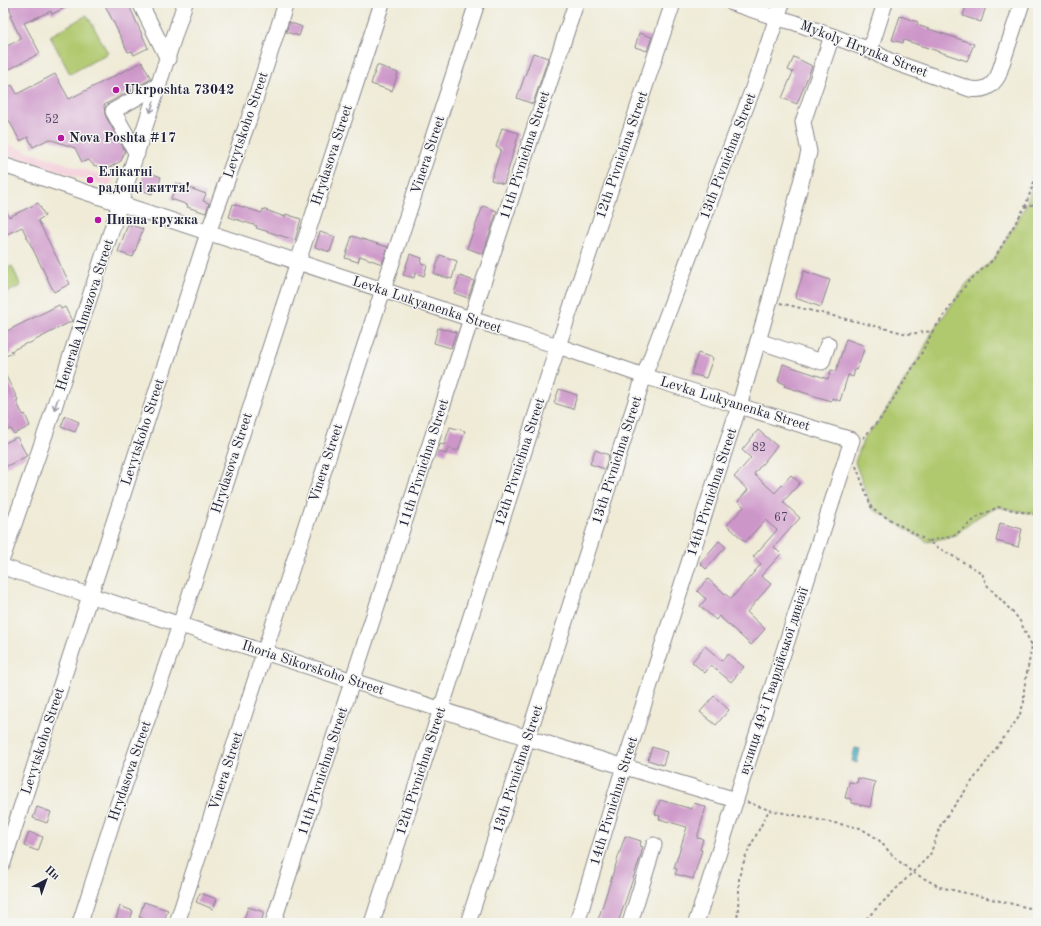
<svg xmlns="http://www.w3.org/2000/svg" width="1041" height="926" viewBox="0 0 1041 926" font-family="'Old Standard TT',serif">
	<rect width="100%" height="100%" fill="#f6f6f2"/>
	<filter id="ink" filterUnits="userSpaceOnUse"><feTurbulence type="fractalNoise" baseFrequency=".025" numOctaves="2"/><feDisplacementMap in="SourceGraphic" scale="8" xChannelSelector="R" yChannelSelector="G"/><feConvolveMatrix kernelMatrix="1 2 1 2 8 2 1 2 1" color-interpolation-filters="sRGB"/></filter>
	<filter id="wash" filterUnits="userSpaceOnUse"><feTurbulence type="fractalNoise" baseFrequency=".012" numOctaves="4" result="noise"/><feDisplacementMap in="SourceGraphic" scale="16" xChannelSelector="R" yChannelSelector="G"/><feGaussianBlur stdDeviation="0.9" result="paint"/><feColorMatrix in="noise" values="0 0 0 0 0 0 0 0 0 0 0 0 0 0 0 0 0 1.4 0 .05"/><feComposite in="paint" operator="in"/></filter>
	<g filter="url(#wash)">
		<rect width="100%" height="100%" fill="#efebd7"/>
		<polygon fill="#f5cfdb" points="3,143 113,179 110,187 3,153"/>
		<g fill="#b0c96e" stroke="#697654">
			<polygon points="87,15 108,53 70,74 50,36"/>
			<polygon points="1038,171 1038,515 998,507 978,517 955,535 928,542 872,509 855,462 864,438 882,417 920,356 933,331 968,282 994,259 1025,207"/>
			<polygon points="12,266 21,286 3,294 3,270"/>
		</g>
		<polygon fill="#47b2c4" stroke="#346a80" points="855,748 860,749 857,763 852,761"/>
		<g id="blocks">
			<g fill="#cd96c9">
				<polygon points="7,3 75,3 52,14 51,11 24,23 40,53 6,71 3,65 3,48 21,39 10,16 12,15"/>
				<polygon points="104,3 128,3 148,48 134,55 132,51 128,52"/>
				<polygon points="967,3 987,3 981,22 963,16"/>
				<polygon points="900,16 918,22 917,25 974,44 967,61 904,40 903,43 892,40"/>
				<polygon points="289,22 302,27 299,36 286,32"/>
				<polygon points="639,33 652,37 647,51 635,47"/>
				<polygon points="533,53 548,58 533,104 517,98"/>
				<polygon points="794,57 812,66 797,104 782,98 793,72 788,70"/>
				<polygon points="142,62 151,79 104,105 105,115 125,151 121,161 107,169 93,165 89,160 82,162 75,148 49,139 33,147 28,137 20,141 3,109 3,89 12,85 17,94 55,74 69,99"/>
				<polygon points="377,65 398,73 392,91 371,84"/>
				<polygon points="502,128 519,133 504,184 491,180 501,149 496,147"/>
				<polygon points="145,171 161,177 157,190 154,189 152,194 139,189"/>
				<polygon points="176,183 206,194 203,201 209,203 206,213 187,207 188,205 171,199"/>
				<polygon points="3,202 9,217 38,203 45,216 38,220 70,284 54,292 22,227 3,236"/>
				<polygon points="233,204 262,213 263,209 285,217 286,214 301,219 295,240 256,228 257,226 229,217"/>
				<polygon points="483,206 497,211 483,254 467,248"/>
				<polygon points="128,224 143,229 133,257 118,252"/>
				<polygon points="320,232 335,237 330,252 315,247"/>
				<polygon points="352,236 388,247 382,264 360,256 358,262 345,258"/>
				<polygon points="410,254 422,258 421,263 427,265 424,276 415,273 414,278 403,275"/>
				<polygon points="440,255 457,261 452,279 434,274"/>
				<polygon points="804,271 830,280 821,307 795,298"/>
				<polygon points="460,276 474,281 468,298 454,293"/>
				<polygon points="59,305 61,309 65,307 72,321 28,344 27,343 11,351 13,353 3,357 3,333"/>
				<polygon points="438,328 445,330 445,329 456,332 451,348 434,343"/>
				<polygon points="846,339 863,345 862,349 864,349 857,370 855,369 853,377 848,375 840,401 832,398 831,401 805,393 784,386 785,384 778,381 783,364 828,379 831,370 836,371"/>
				<polygon points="698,353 713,358 706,378 691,374"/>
				<polygon points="3,370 18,400 16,401 23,415 25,414 30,426 14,434 11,429 8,430 5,425 8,423 3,412"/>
				<polygon points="559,389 577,395 573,409 554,403"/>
				<polygon points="65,416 79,422 75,432 61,427"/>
				<polygon points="450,427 465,431 458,451 448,448 446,454 438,451 440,444 444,445"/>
				<polygon points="758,430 777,446 754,474 775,493 791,475 800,483 783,502 800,518 774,547 781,554 761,576 771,584 747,612 765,629 751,645 719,616 716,620 700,606 706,599 697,591 708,579 731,599 761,564 753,557 777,530 765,520 745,542 727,525 744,507 738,501 748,490 734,477 751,458 742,450"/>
				<polygon points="17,437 27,456 3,468 3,444"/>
				<polygon points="595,450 609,455 605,469 590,464"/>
				<polygon points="1000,523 1022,529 1018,547 996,541"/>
				<polygon points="719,541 726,547 706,569 700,563"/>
				<polygon points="705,646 722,661 728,654 744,667 731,682 711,665 705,673 692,662"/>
				<polygon points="714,696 729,710 716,725 700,712"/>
				<polygon points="652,747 667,752 663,765 648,760"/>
				<polygon points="858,778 875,782 870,807 852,803 852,799 845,798 849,782 857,783"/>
				<polygon points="660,800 692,809 694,803 706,807 697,838 703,839 700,850 702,850 693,879 675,874 677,869 674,868 687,827 659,819 660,816 655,814"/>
				<polygon points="37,807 51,812 47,823 33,818"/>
				<polygon points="29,832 43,837 38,851 24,846"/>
				<polygon points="625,836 641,841 640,846 643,847 640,858 618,923 597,923"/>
				<polygon points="200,893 217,899 213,909 196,902"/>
				<polygon points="144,902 168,910 163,923 157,923 139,917"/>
				<polygon points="120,906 133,911 129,923 115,923"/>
				<polygon points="248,907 264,912 261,923 254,923 244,919"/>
			</g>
		</g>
	</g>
	<g filter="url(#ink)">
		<use href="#blocks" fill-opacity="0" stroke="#888689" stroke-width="1"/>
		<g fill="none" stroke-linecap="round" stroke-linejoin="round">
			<g stroke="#888689" stroke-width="17">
				<g id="minor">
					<polyline points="140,3 168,59"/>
					<path d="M732,3L777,18L793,22L832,36L870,50L888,60L970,89C983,91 991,88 998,76L1022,3"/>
					<polyline points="870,50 885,3"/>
					<polyline points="137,154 113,111 159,85"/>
					<polyline points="3,165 471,319 558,346 644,376 739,406 852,440 696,923"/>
					<polyline points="758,341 822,362 828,344"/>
					<polyline points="3,556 49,423 185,3"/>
					<polyline points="3,567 528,738 736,800"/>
					<polyline points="3,863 208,233 249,119 286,3"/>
					<polyline points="80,923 118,804 180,625 382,3"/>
					<polyline points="177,923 264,653 477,3"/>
					<polyline points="273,923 471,319 576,3"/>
					<polyline points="372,923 558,346 673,3"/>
					<polyline points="468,923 644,376 752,91 782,3"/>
					<polyline points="577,923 624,766 739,406 770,300 809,152 803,122 832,36"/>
					<polyline points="630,923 654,845"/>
				</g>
			</g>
			<g stroke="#888689" stroke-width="2" stroke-dasharray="3 3" stroke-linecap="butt">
				<polyline points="1025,207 1038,171"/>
				<polyline points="780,303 908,334 933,331 968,282 994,259 1025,207 1038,203"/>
				<polyline points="863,438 882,417 920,356 933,331"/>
				<polyline points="856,466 872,509 982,573 986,584 1019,619 1032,646 1024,689 1024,702 1019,717 941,824 930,855 862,923"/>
				<polyline points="929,541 955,535 978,517 998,507 1038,515"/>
				<polyline points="1038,632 1035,635 1032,646 1038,657"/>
				<polyline points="747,802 769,810 860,828 878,839 894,857 912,872 940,887 1038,910"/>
				<polyline points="737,923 739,891 739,877 746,855 769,810"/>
			</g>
			<use href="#minor" stroke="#fff" stroke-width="15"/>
		</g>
		<defs><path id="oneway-shaft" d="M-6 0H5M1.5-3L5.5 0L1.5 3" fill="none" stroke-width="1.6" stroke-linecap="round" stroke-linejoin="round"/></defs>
		<g stroke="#9c9ca7">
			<use href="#oneway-shaft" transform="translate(152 107) rotate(108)"/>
			<use href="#oneway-shaft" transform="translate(56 404) rotate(108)"/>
		</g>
	</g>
	<g fill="#b5179e" stroke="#f6f6f2" stroke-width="1.5">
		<circle cx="116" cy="90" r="4"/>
		<circle cx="61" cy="138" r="4"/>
		<circle cx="90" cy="180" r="4"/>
		<circle cx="98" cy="220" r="4"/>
	</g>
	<g text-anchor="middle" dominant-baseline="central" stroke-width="3" stroke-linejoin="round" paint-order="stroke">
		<g font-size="12" fill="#4d3f5e">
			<text x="52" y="120">52</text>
			<text x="759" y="448">82</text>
			<text x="781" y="518">67</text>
		</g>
		<g font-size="14" fill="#22223b" stroke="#f6f6f2">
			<text transform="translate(864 49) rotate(21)">Mykoly Hrynka Street</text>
			<text transform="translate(246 125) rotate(-71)">Levytskoho Street</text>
			<text transform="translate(332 155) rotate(-72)">Hrydasova Street</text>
			<text transform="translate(428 155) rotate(-72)">Vinera Street</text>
			<text transform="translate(525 155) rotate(-72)">11th Pivnichna Street</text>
			<text transform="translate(622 155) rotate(-71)">12th Pivnichna Street</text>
			<text transform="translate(728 156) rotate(-69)">13th Pivnichna Street</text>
			<text transform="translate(427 305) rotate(18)">Levka Lukyanenka Street</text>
			<text transform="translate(85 315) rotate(-72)">Henerala Almazova Street</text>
			<text transform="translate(735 404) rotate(17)">Levka Lukyanenka Street</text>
			<text transform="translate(143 432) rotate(-72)">Levytskoho Street</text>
			<text transform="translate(617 460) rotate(-72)">13th Pivnichna Street</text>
			<text transform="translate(520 462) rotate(-72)">12th Pivnichna Street</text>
			<text transform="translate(232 463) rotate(-72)">Hrydasova Street</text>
			<text transform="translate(326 463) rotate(-72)">Vinera Street</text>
			<text transform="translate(424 463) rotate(-72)">11th Pivnichna Street</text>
			<text transform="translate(712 492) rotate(-72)">14th Pivnichna Street</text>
			<text transform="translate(313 668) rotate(18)">Ihoria Sikorskoho Street</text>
			<text transform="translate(774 681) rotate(-72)">вулиця 49-ї Гвардійської дивізії</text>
			<text transform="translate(43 741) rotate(-72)">Levytskoho Street</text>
			<text transform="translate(518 769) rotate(-72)">13th Pivnichna Street</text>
			<text transform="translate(130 771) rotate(-71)">Hrydasova Street</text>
			<text transform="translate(226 771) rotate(-72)">Vinera Street</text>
			<text transform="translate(323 771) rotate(-72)">11th Pivnichna Street</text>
			<text transform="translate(421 771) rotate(-72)">12th Pivnichna Street</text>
			<text transform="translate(614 801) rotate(-73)">14th Pivnichna Street</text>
		</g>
		<g font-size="14" font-weight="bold" fill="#22223b" stroke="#f6f6f2" text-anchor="start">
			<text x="124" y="90">Ukrposhta 73042</text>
			<text x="69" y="138">Nova Poshta #17</text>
			<text x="98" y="172">Елікатні<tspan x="98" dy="16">радощі життя!</tspan></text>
			<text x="106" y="220">Пивна кружка</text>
		</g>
	</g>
	<rect width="1041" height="926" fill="none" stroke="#f6f6f2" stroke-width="16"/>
	<g transform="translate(46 880) rotate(41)" stroke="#f6f6f2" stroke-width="3" paint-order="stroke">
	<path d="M0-3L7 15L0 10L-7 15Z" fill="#22223b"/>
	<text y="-6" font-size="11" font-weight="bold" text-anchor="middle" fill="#22223b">Пн</text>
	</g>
</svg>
